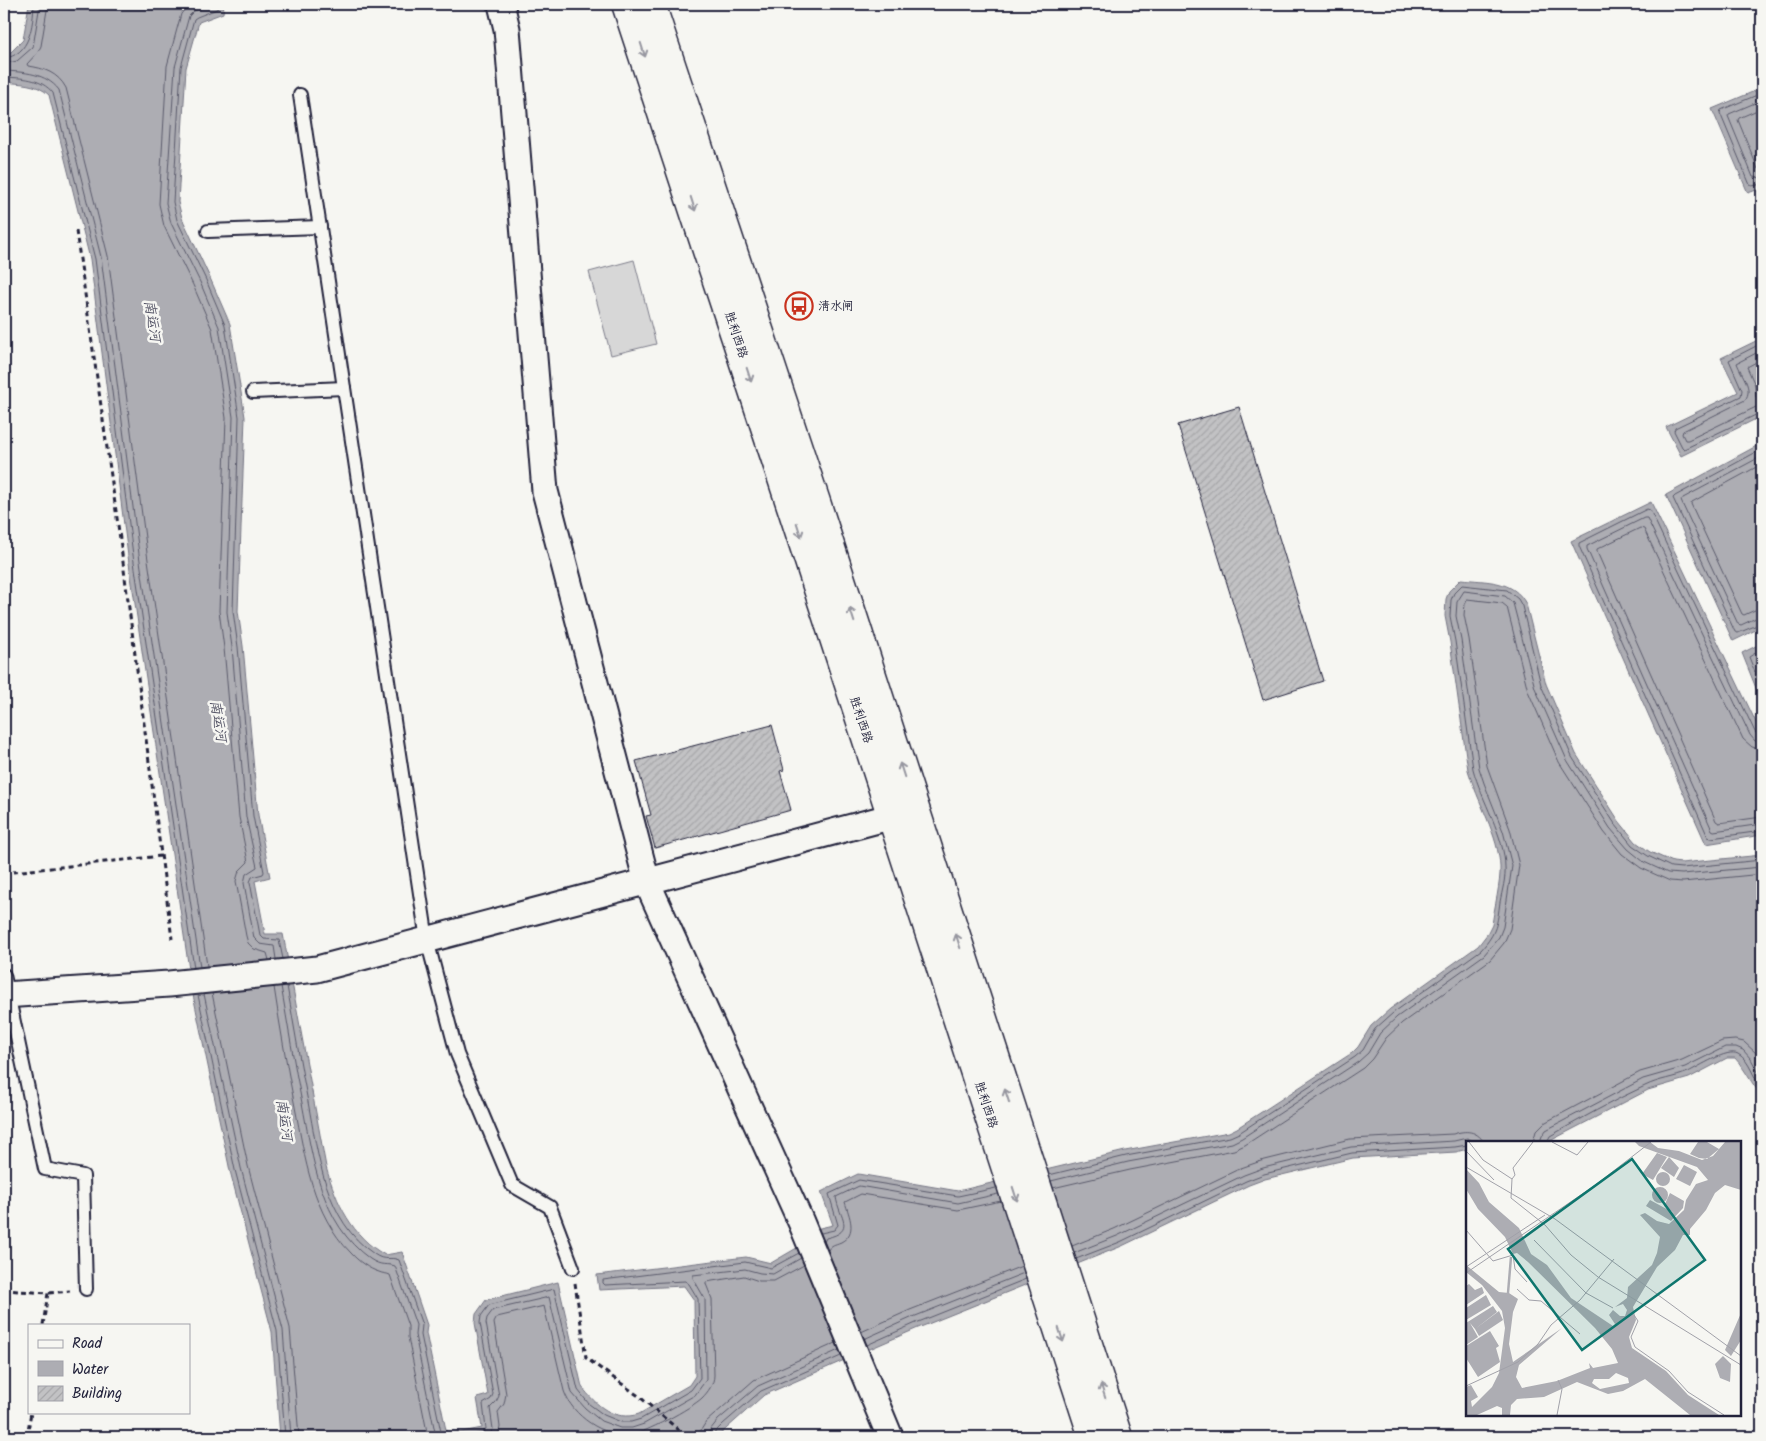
<svg xmlns="http://www.w3.org/2000/svg" width="1766" height="1441" viewBox="0 0 1766 1441" font-family="Kalam,'LXGW WenKai TC',sans-serif">
	<defs>
		<pattern id="building-hatch" width="6" height="6" patternUnits="userSpaceOnUse" patternTransform="scale(1.25)"><rect width="6" height="6" fill="#c2c2c4"/><path d="M-1 1l2-2M0 6l6-6M5 7l2-2" fill="none" stroke="#a6a6a9"/></pattern>
	</defs>
	<rect width="100%" height="100%" fill="#f6f6f2"/>
	<filter id="ink" filterUnits="userSpaceOnUse"><feTurbulence type="fractalNoise" baseFrequency=".02" numOctaves="2"/><feDisplacementMap in="SourceGraphic" scale="10" xChannelSelector="R" yChannelSelector="G"/><feConvolveMatrix kernelMatrix="1 2 1 2 8 2 1 2 1" color-interpolation-filters="sRGB"/></filter>
	<g filter="url(#ink)">
		<polygon fill="#d7d7d7" stroke="#7c7c89" points="634,260 656,344 611,355 589,272"/>
		<g fill="#adadb3" stroke="#757583">
			<path d="M29,4H224L223,13L199,22L186,68L178,202L182,218L210,278L230,324L245,417L238,611L243,646L258,815L270,877L255,881L265,934H283L326,1167C336,1202 352,1237 385,1255L402,1252L427,1325L426,1333L447,1435L482,1428L477,1398L488,1395L475,1323L476,1314L486,1300L558,1282L582,1387C596,1405 614,1422 639,1414L689,1385L695,1376L694,1300L684,1286L599,1290L597,1275L746,1257L771,1263L814,1238L811,1230L833,1225L821,1192L858,1174L958,1191L1125,1151L1229,1132L1237,1128L1352,1053L1358,1047L1371,1026L1390,1009L1478,946L1488,933L1492,925C1494,909 1501,882 1500,867C1499,837 1477,800 1468,770L1450,642L1445,616L1446,599L1449,591L1461,579C1486,582 1513,579 1526,604L1546,684L1576,754L1619,821L1636,842L1650,852L1673,862L1681,863L1762,855V1095C1751,1084 1746,1070 1735,1058H1727L1689,1078L1648,1090L1548,1142H1467V1149L1456,1152L1353,1158L1265,1179L1249,1185L1122,1246L918,1328L764,1395L717,1437H280L272,1332L230,1171L192,990L128,556L90,259L49,95C37,83 20,84 4,82V53L11,52L23,40Z"/>
			<polygon points="1762,88 1762,188 1748,193 1712,109"/>
			<polygon points="1762,338 1762,416 1681,456 1666,427 1738,392 1721,358"/>
			<polygon points="1762,443 1762,627 1733,641 1666,495"/>
			<polygon points="1651,502 1762,735 1762,835 1706,844 1571,541"/>
			<polygon points="1762,643 1762,703 1742,653"/>
		</g>
		<g fill="none" stroke-linecap="round" stroke-linejoin="round">
			<g stroke="#5a5a6b" stroke-width="1">
				<path d="M48,4L41,46L38,52L27,64L28,66C44,68 58,73 66,88L108,256L147,553L207,966"/>
				<polyline points="193,4 186,8 181,14 167,66 159,204 164,226 193,285 212,329 226,418 219,611 224,648 239,817 248,862 239,871 236,881 246,936 248,943 254,949 267,953 269,960"/>
				<polyline points="212,4 194,11 189,16 175,67 166,203 171,223 200,282 219,327 233,417 227,612 232,647 246,817 257,867 246,874 244,883 254,938 260,944 274,946 276,959"/>
				<polyline points="219,4 217,9 197,17 194,19 181,67 173,202 177,220 206,280 225,325 239,417 233,611 238,647 253,816 264,872 263,874 252,877 250,882 260,935 264,939 279,940 283,959"/>
				<path d="M4,58C30,56 33,25 34,4"/>
				<polyline points="4,64 17,61 33,47 40,4"/>
				<path d="M4,71C24,72 46,73 59,90L101,257L139,554L200,967"/>
				<path d="M4,77C22,78 41,78 53,93L95,259L133,555L194,968"/>
				<polyline points="1762,93 1721,110 1720,113 1750,185 1752,186 1762,184"/>
				<polyline points="1762,100 1729,114 1728,116 1753,177 1762,178"/>
				<polyline points="1762,108 1739,118 1738,120 1758,169 1762,170"/>
				<polyline points="1762,343 1729,360 1742,390 1741,396 1675,428 1674,431 1682,447 1684,449 1762,412"/>
				<path d="M1762,350L1737,363C1741,375 1754,388 1745,400L1683,431L1682,434L1685,440H1688L1756,407L1762,406"/>
				<polyline points="1762,359 1747,367 1755,385 1756,397 1762,398"/>
				<polyline points="1762,449 1675,496 1673,498 1735,632 1738,633 1762,623"/>
				<polyline points="1762,456 1683,498 1681,501 1738,624 1741,625 1756,618 1762,617"/>
				<polyline points="1762,464 1692,502 1691,504 1742,614 1744,615 1755,610 1762,609"/>
				<polyline points="1762,649 1749,657 1762,690"/>
				<polyline points="1762,736 1758,735 1755,732 1650,510 1647,509 1579,543 1579,546 1708,837 1711,838 1762,831"/>
				<polyline points="1762,742 1755,741 1750,735 1647,518 1644,518 1587,546 1587,549 1712,830 1714,831 1762,824"/>
				<polyline points="1762,749 1752,747 1743,739 1644,529 1640,528 1597,549 1597,552 1716,821 1719,823 1762,817"/>
				<path d="M281,986C288,1025 294,1064 302,1103C313,1159 320,1223 370,1259C382,1267 386,1263 395,1266L416,1325L415,1335L436,1437"/>
				<path d="M287,986C294,1025 300,1063 308,1102C318,1155 325,1221 374,1254C385,1262 390,1256 399,1260L422,1325L421,1335L442,1437"/>
				<path d="M274,987C280,1027 287,1067 295,1107C305,1158 312,1214 351,1253C358,1261 369,1269 379,1272C383,1274 386,1273 390,1275L408,1326V1337L428,1437"/>
				<polyline points="212,993 248,1166 290,1328 299,1437"/>
				<polyline points="204,994 241,1168 283,1330 291,1437"/>
				<polyline points="198,995 235,1170 277,1331 285,1437"/>
				<polyline points="1533,1142 1536,1131 1544,1123 1640,1072 1682,1060 1722,1041 1735,1040 1744,1042 1756,1053 1762,1064"/>
				<polyline points="1540,1142 1542,1136 1546,1130 1643,1079 1685,1067 1725,1047 1736,1047 1743,1050 1751,1059 1762,1079"/>
				<path d="M1547,1142L1550,1136C1581,1119 1612,1101 1645,1086C1659,1079 1674,1078 1688,1072C1699,1067 1727,1048 1738,1054C1750,1060 1753,1079 1762,1088"/>
				<path d="M1049,1175L1126,1156L1230,1137L1239,1133L1355,1057L1363,1050L1375,1029L1393,1013L1481,950C1497,932 1497,924 1500,902C1502,891 1506,878 1505,867C1505,837 1481,799 1473,769L1455,641L1450,616L1451,600L1454,593L1462,585L1507,590L1518,599L1522,606L1541,685L1572,757L1615,824L1632,845L1648,856L1671,867L1682,868L1762,860"/>
				<polyline points="1051,1181 1128,1162 1232,1143 1242,1138 1358,1062 1368,1053 1380,1033 1397,1017 1484,955 1499,937 1503,927 1512,866 1503,831 1484,783 1479,768 1461,640 1456,616 1457,602 1464,591 1505,596 1513,603 1535,688 1567,760 1610,828 1628,849 1644,862 1668,873 1682,874 1762,867"/>
				<polyline points="1053,1188 1130,1170 1234,1150 1245,1145 1363,1068 1372,1059 1386,1038 1402,1023 1490,960 1504,943 1510,929 1519,865 1510,829 1487,766 1469,639 1464,615 1465,604 1467,599 1502,603 1507,607 1528,691 1559,762 1604,832 1622,854 1641,868 1670,881 1683,882 1762,874"/>
				<polyline points="821,1233 834,1230 838,1225 829,1194 859,1180 958,1196 996,1188"/>
				<path d="M824,1242L826,1238C857,1231 839,1218 836,1197L859,1186L958,1203L998,1194"/>
				<path d="M1072,1246L1114,1229L1241,1168L1261,1161L1350,1139L1453,1134C1466,1130 1476,1130 1484,1142"/>
				<path d="M828,1250C832,1244 834,1245 841,1242C858,1233 849,1216 845,1202L861,1194L958,1210L1001,1201"/>
				<polyline points="1074,1253 1117,1236 1244,1175 1263,1168 1351,1147 1454,1141 1467,1138 1475,1142"/>
				<polyline points="1076,1259 1120,1242 1246,1181 1264,1174 1352,1153 1455,1147 1467,1145"/>
				<polyline points="861,1332 910,1310 1022,1266"/>
				<polyline points="864,1339 913,1317 1024,1273"/>
				<polyline points="867,1345 916,1323 1026,1279"/>
				<polyline points="463,1437 482,1433 486,1429 483,1404 491,1399 493,1394 480,1323 481,1316 489,1305 554,1289 578,1390 589,1404 604,1415 621,1422 631,1422 641,1419 691,1390 700,1378 698,1299 689,1284 685,1281 605,1285 603,1283 603,1280 745,1262 771,1268 799,1253"/>
				<polyline points="488,1437 493,1429 490,1408 496,1402 499,1396 486,1323 487,1318 493,1310 549,1297 572,1393 585,1408 601,1421 620,1428 632,1428 644,1424 695,1395 706,1380 705,1299 693,1278 693,1275 745,1269 760,1273 773,1274 801,1258"/>
				<path d="M498,1437L500,1427L498,1412L504,1404L506,1394L494,1323L497,1317L544,1306L564,1391C572,1416 604,1437 630,1435C642,1435 693,1407 702,1398C708,1392 714,1384 714,1375L712,1299L706,1284V1282L744,1276L759,1281H774L804,1265"/>
				<polyline points="700,1437 701,1430 706,1422 754,1380 836,1343"/>
				<polyline points="708,1437 710,1430 718,1420 758,1386 839,1350"/>
				<polyline points="714,1437 715,1432 723,1424 761,1391 841,1356"/>
			</g>
		</g>
		<g fill="url(#building-hatch)" stroke="#22223b">
			<polygon points="1239,407 1323,681 1263,700 1178,425"/>
			<polygon points="772,725 784,770 780,771 791,810 655,848 646,816 651,815 636,761"/>
		</g>
		<g fill="none" stroke-linecap="round" stroke-linejoin="round">
			<g stroke="#22223b" stroke-width="16">
				<g id="service">
					<polyline points="300,95 427,940 457,1054 512,1185 550,1207 573,1268"/>
					<polyline points="208,231 320,227"/>
					<polyline points="253,392 344,388"/>
					<polyline points="4,975 45,1169 83,1176 86,1289"/>
				</g>
			</g>
			<g stroke="#22223b" stroke-width="29">
				<g id="minor">
					<polyline points="501,4 507,29 545,491 647,882 801,1222 890,1437"/>
					<polyline points="4,995 169,984 317,969 912,811"/>
				</g>
			</g>
			<g stroke="#22223b" stroke-width="31">
				<g id="primary">
					<polyline points="626,4 793,512 1093,1437"/>
					<polyline points="651,4 816,502 1118,1437"/>
				</g>
			</g>
			<g stroke="#22223b" stroke-width="3" stroke-dasharray="5 4" stroke-linecap="butt">
				<polyline points="76,231 120,539 172,939"/>
				<polyline points="4,873 161,856"/>
				<polyline points="575,1283 586,1358 640,1397 687,1437"/>
				<polyline points="4,1290 48,1293 70,1291"/>
				<polyline points="43,1325 48,1293"/>
				<polyline points="4,1435 18,1437"/>
				<polyline points="27,1437 31,1412"/>
			</g>
			<use href="#service" stroke="#f6f6f2" stroke-width="12"/>
			<use href="#minor" stroke="#f6f6f2" stroke-width="25"/>
			<use href="#primary" stroke="#f6f6f2" stroke-width="28"/>
		</g>
		<defs><path id="oneway-shaft" d="M-6 0H5M1.5-3L5.5 0L1.5 3" fill="none" stroke-width="1.6" stroke-linecap="round" stroke-linejoin="round" transform="scale(1.25)"/></defs>
		<g stroke="#9797a0">
			<use href="#oneway-shaft" transform="translate(643 50) rotate(72)"/>
			<use href="#oneway-shaft" transform="translate(693 204) rotate(72)"/>
			<use href="#oneway-shaft" transform="translate(749 375) rotate(72)"/>
			<use href="#oneway-shaft" transform="translate(799 530) rotate(72)"/>
			<use href="#oneway-shaft" transform="translate(852 615) rotate(-108)"/>
			<use href="#oneway-shaft" transform="translate(902 770) rotate(-108)"/>
			<use href="#oneway-shaft" transform="translate(958 941) rotate(-108)"/>
			<use href="#oneway-shaft" transform="translate(1007 1096) rotate(-108)"/>
			<use href="#oneway-shaft" transform="translate(1015 1194) rotate(72)"/>
			<use href="#oneway-shaft" transform="translate(1061 1335) rotate(72)"/>
			<use href="#oneway-shaft" transform="translate(1103 1391) rotate(-108)"/>
		</g>
	</g>
	<defs>
		<g id="bus-ring" transform="scale(1.4375)"><circle r="9.5" fill="#f6f6f2" stroke="#c8321e" stroke-width="1.5"/><path d="M-5-6H5V4H4V6H2V4H-2V6H-4V4H-5ZM-3.5-4V0h7V-4ZM-3.5 1.2v1.5H-2V1.2ZM2 1.2v1.5H3.5V1.2Z" fill="#c8321e"/></g>
	</defs>
	<g fill-rule="evenodd">
		<use href="#bus-ring" x="799" y="306"/>
	</g>
	<g text-anchor="middle" dominant-baseline="central" stroke-width="5" stroke-linejoin="round" paint-order="stroke">
		<g font-size="12" fill="#22223b" stroke="#f6f6f2" text-anchor="start">
			<text x="818" y="306">清水闸</text>
		</g>
		<g font-size="12" fill="#22223b" stroke="#f6f6f2">
			<text transform="translate(736 335) rotate(72)">胜利西路</text>
			<text transform="translate(861 720) rotate(72)">胜利西路</text>
			<text transform="translate(986 1105) rotate(72)">胜利西路</text>
		</g>
		<g font-size="14" font-style="italic" fill="#535365" stroke="#f6f6f2">
			<text transform="translate(152 321) rotate(81)">南运河</text>
			<text transform="translate(218 721) rotate(81)">南运河</text>
			<text transform="translate(284 1120) rotate(81)">南运河</text>
		</g>
	</g>
	<g transform="translate(1466 1141)">
		<rect width="275" height="275" fill="#f6f6f2"/>
		<path d="M169,1H184L192,7L213,10L236,19L247,15L259,1H275V49L259,44L249,52L240,69L224,88V94H217L209,109L191,126L167,166L170,179L163,196L166,207L200,230L222,254L253,274H224L179,238L157,250L142,253L111,241L78,256L51,258L45,264L44,274H36V267L31,265L11,274H0V246L5,244L12,256L5,260L6,266L26,246L33,232L39,187L36,170L16,144L0,131V124L33,151L43,152L52,158L47,171L43,203L47,221L96,187L53,224L50,236L56,247L91,240L124,227L123,222L127,227L152,222L146,208L129,187L62,121L51,112L47,113L39,96L12,68L0,48V28L13,42L23,61L53,87L65,113L81,124L105,157L147,185L149,183L143,174L147,169L154,175H159L161,169L157,163L149,166L161,157L162,146L186,124L191,112L194,96L174,74L179,72L191,80L203,83L218,69L220,59L230,43L242,39L231,26L173,5ZM150,232L162,237L163,242L134,248L126,242L128,238H143ZM232,1H241L253,8L241,18L233,17L224,13ZM191,12L201,16L187,39L176,33ZM203,16L213,27L208,36L195,27ZM218,24L231,31L224,45L210,38ZM190 38a7 7 0 1 1 14 0a7 7 0 1 1-14 0ZM186 54a8 8 0 1 1 16 0a8 8 0 1 1-16 0ZM204,52L218,60L217,67L205,80L180,65L184,59L208,72L198,65ZM3,143L9,149L16,146L18,152L0,164V145ZM20,154L25,164L0,179V167ZM27,165L31,171L9,188L4,182L12,196L0,204V182ZM33,170L37,179L13,195L9,188ZM275,172V199L265,215L259,209ZM24,190L33,205L30,207L34,221L12,236L0,217V205ZM257,215L265,223L264,241L254,237L249,223Z" fill="#adadb3" fill-rule="evenodd"/>
		<path fill="none" stroke="#adadb3" stroke-width="2.5" d="M42,152L45,116"/>
		<path fill="none" stroke="#a1a1a9" stroke-width="1" d="M3,1L17,19L46,38L45,57L79,84L105,114L132,136L275,224M86,1L111,14L122,1M0,10L28,39M0,26L89,78L275,215M46,38L49,34L47,27L67,1M0,89L27,120L47,114L49,128L61,141M68,99L120,152L147,167M0,126L79,74M0,132L128,45L185,1M51,148L63,159L75,160L114,193M168,174L172,180L165,196L169,206L203,230L222,251L258,274M0,245L52,221L72,203L85,184L114,159L148,118M91,274L96,248L92,239"/>
		<path fill="#0f766e" fill-opacity="0.15" stroke="#0f766e" stroke-width="2.5" d="M166,18L239,119L116,209L42,108Z"/>
		<rect width="275" height="275" fill="none" stroke="#22223b" stroke-width="2.5"/>
	</g>
	<rect width="1766" height="1441" fill="none" stroke="#f6f6f2" stroke-width="20"/>
	<rect x="10" y="10" width="1746" height="1421" fill="none" stroke="#22223b" stroke-width="2" filter="url(#ink)"/>
	<rect x="28" y="1324" width="162" height="90" fill="#f6f6f2" stroke="#a1a1a9"/>
	<rect x="38" y="1340" width="25" height="8" fill="#f6f6f2" stroke="#a1a1a9"/>
	<text x="72" y="1348" font-size="15" fill="#22223b">Road</text>
	<rect x="38" y="1361" width="25" height="15" fill="#adadb3" stroke="#a1a1a9"/>
	<text x="72" y="1374" font-size="15" fill="#22223b">Water</text>
	<rect x="38" y="1386" width="25" height="15" fill="url(#building-hatch)" stroke="#a1a1a9"/>
	<text x="72" y="1398" font-size="15" fill="#22223b">Building</text>
</svg>
